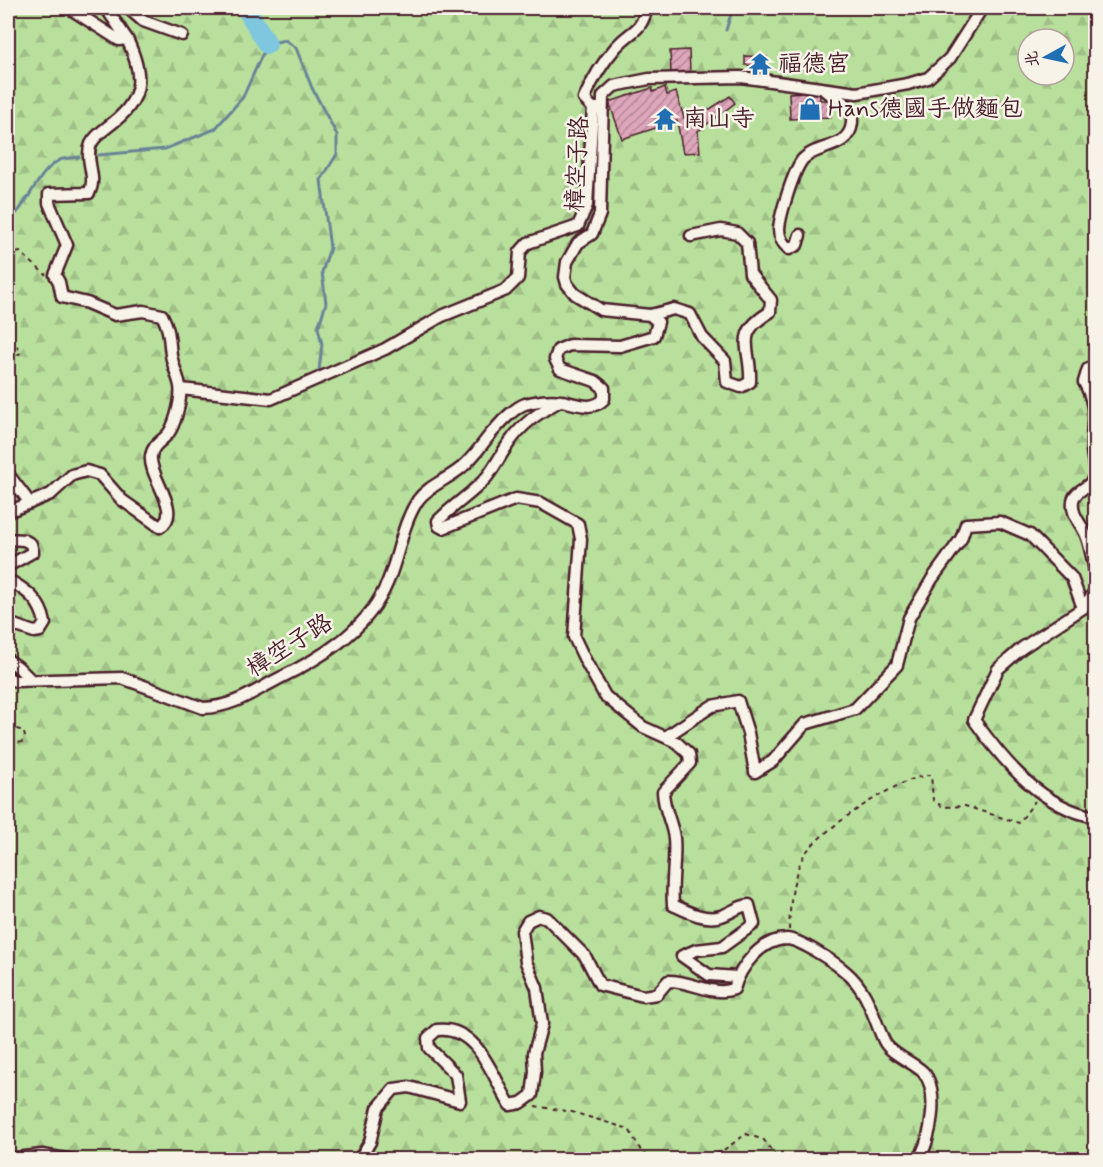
<svg xmlns="http://www.w3.org/2000/svg" width="1103" height="1167" viewBox="0 0 1103 1167" font-family="Mynerve,'LXGW WenKai TC',sans-serif">
	<defs>
		<pattern id="forest-firs" width="22" height="20" patternUnits="userSpaceOnUse" patternTransform="scale(1.5)"><rect width="22" height="20" fill="#b8e09c"/><path d="M5 1l3.5 6h-7zM16 11l3.5 6h-7z" fill="#a0c087"/></pattern>
		<pattern id="building-hatch" width="6" height="6" patternUnits="userSpaceOnUse" patternTransform="scale(1.5)"><rect width="6" height="6" fill="#dda6ba"/><path d="M-1 1l2-2M0 6l6-6M5 7l2-2" fill="none" stroke="#b58797"/></pattern>
	</defs>
	<rect width="100%" height="100%" fill="#efdcda"/>
	<filter id="ink" filterUnits="userSpaceOnUse"><feTurbulence type="fractalNoise" baseFrequency=".0167" numOctaves="2"/><feDisplacementMap in="SourceGraphic" scale="12" xChannelSelector="R" yChannelSelector="G"/><feConvolveMatrix kernelMatrix="1 2 1 2 8 2 1 2 1" color-interpolation-filters="sRGB"/></filter>
	<g filter="url(#ink)">
		<path fill="url(#forest-firs)" stroke="#818064" stroke-width="1.5" fill-rule="evenodd" d="M8,8H1095V1159H8ZM1028,39H1064V75H1028Z"/>
		<g fill="none" stroke-linecap="round" stroke-linejoin="round">
			<g stroke="#698497" stroke-width="3">
				<polyline points="726,30 733,8"/>
				<polyline points="99,155 165,149 215,129 243,97 267,44 285,40 296,48 312,88 337,135 337,154 321,180 330,248 322,272 326,303 318,328 322,344 319,371"/>
				<path d="M8,221C28,207 37,171 60,160C65,158 74,158 79,157"/>
			</g>
			<polyline stroke="#7ec7df" stroke-width="20" points="246,8 267,44"/>
		</g>
		<g fill="url(#building-hatch)" stroke="#4a1f2b" stroke-width="1.5">
			<polygon points="689,50 690,72 671,73 670,51"/>
			<polygon points="745,56 767,57 766,66 745,65"/>
			<polygon points="665,87 667,95 676,92 684,118 710,109 730,96 735,103 698,131 700,152 683,153 677,121 622,139 609,102 652,88 653,92"/>
			<polygon points="820,91 820,100 831,100 831,117 790,119 789,93"/>
		</g>
		<g fill="none" stroke-linecap="round" stroke-linejoin="round">
			<g stroke="#4a1f2b" stroke-width="15">
				<g id="minor">
					<polyline points="106,8 127,39"/>
					<polyline points="128,8 143,21 182,35"/>
					<path d="M598,108H593L584,99C592,80 602,63 616,47C632,29 640,34 647,8"/>
					<path d="M800,235L797,245L789,249C783,244 779,237 779,229C780,215 794,169 803,159C817,144 849,150 852,123C854,105 839,99 825,91"/>
					<path d="M650,315L674,309L690,314L702,337L725,361L727,382L741,387L750,382C752,347 732,335 770,312L771,300L750,274L747,243L737,233L721,230L691,236"/>
					<path d="M1096,363L1088,369L1084,382C1099,409 1091,422 1092,449C1092,457 1096,470 1094,477C1091,488 1074,490 1073,501C1071,515 1081,523 1086,535C1091,547 1093,563 1096,576"/>
					<polyline points="181,389 271,399 385,349 442,316 506,290 518,278 520,252 528,243 578,226 587,205 593,108"/>
					<path d="M558,402C538,413 522,424 509,443C501,454 495,467 486,478C472,494 453,505 438,521L439,526L443,528L516,499L541,503L578,524L581,539L574,637L585,660L605,696L643,727L676,742L689,754L690,763L663,792C664,811 672,822 674,838C676,858 671,882 673,905C688,912 705,921 721,916C731,913 738,906 749,905L754,924L722,947L696,950L682,956L709,975L737,977"/>
					<polyline points="8,474 30,503"/>
					<path d="M8,512L51,494L72,475L86,471L100,475L122,500L160,527C184,512 148,477 151,456C153,443 164,441 170,431C176,421 182,397 180,386C178,376 173,366 171,355C169,340 170,330 162,315L143,311L115,315L87,303L62,297L59,282L55,275L67,245L49,203V194L89,193C98,177 84,160 91,144C95,135 108,127 115,121C146,96 142,71 127,39L119,40L69,8"/>
					<polyline points="8,539 24,540 31,544 33,552 8,566"/>
					<path d="M8,580C27,590 41,601 45,623L40,631L34,632L8,623"/>
					<path d="M1096,590L1083,608L1022,648L998,669L974,720C1004,762 1042,808 1096,817"/>
					<polyline points="8,660 18,667 31,680"/>
					<path d="M8,678L15,681L122,678L203,708C233,707 253,692 278,679C319,659 364,632 384,590C399,561 400,527 418,500C428,486 448,479 461,468C476,456 484,440 497,427C503,420 516,407 525,404C535,401 551,399 561,401C576,403 592,412 604,399V388L595,381L560,369L555,359L558,350L570,345L620,346L654,336L658,322L650,315L601,310L575,294L567,284L565,277L567,262L578,243L592,234L600,214L603,96L614,86L649,79L741,77L857,93L908,84L928,78L950,58L982,8"/>
					<polyline points="667,736 712,706 738,701 748,733 755,772 773,761 805,724 855,709 897,665 909,618 932,579 961,539 966,524 1000,522 1030,535 1072,578 1083,608"/>
					<polyline points="8,1159 42,1155 73,1160"/>
					<path d="M359,1160L370,1142L378,1108L394,1089L409,1087L460,1101L456,1075L429,1048L428,1038L437,1030C478,1025 493,1078 510,1105L521,1103L532,1095L535,1072L534,1053L542,1024L537,988L526,962L522,931L528,921L539,916L547,918L585,956L600,985L643,996L657,994L668,981C690,980 713,997 734,989C740,967 761,939 787,939C801,940 836,963 847,973C868,991 873,1017 884,1041C890,1054 913,1062 923,1072C940,1090 931,1142 918,1160"/>
				</g>
			</g>
			<g stroke="#4a1f2b" stroke-width="2" stroke-dasharray="4.5 4.5" stroke-linecap="butt">
				<polyline points="8,255 20,252 46,275"/>
				<polyline points="8,330 21,353 8,358"/>
				<polyline points="8,726 23,731 25,736 22,742 8,745"/>
				<path d="M789,930C790,907 792,870 807,851C826,827 902,775 931,775L933,800L943,807L965,806L1019,823L1035,801"/>
				<polyline points="535,1106 572,1112 629,1129 641,1151 651,1160"/>
				<polyline points="699,1160 721,1152 746,1134 764,1140 778,1160"/>
			</g>
			<use href="#minor" stroke="#f7f3e8" stroke-width="10"/>
		</g>
	</g>
	<defs>
		<g id="temple-bare" transform="scale(1.8)"><path d="M0-6L5-2H3V0L6.5 2.5H4V6H1.5V3h-3V6H-4V2.5H-6.5L-3 0V-2H-5Z" fill="#1f6fb2" stroke="#f7f3e8" stroke-width="2.5" paint-order="stroke"/></g>
		<g id="shop-bare" transform="scale(1.8)"><path d="M-5-2.5h2.3a2.7 3.5 0 0 1 5.4 0H5L5.5 6h-11ZM-1.5-2.5h3a1.5 2.3 0 0 0-3 0Z" fill="#1f6fb2" stroke="#f7f3e8" stroke-width="2.5" paint-order="stroke"/></g>
	</defs>
	<g fill-rule="evenodd">
		<use href="#temple-bare" x="760" y="64"/>
		<use href="#shop-bare" x="810" y="109"/>
		<use href="#temple-bare" x="665" y="119"/>
	</g>
	<g text-anchor="middle" dominant-baseline="central" stroke-width="5" stroke-linejoin="round" paint-order="stroke">
		<g font-size="24" fill="#4a1f2b" stroke="#f7f3e8" text-anchor="start">
			<text x="778" y="64">福德宮</text>
			<text x="828" y="109">Hans德國手做麵包</text>
			<text x="683" y="119">南山寺</text>
		</g>
		<g font-size="24" fill="#4a1f2b" stroke="#f7f3e8">
			<text transform="translate(578 164) rotate(-87)">樟空子路</text>
			<text transform="translate(290 646) rotate(-32)">樟空子路</text>
		</g>
	</g>
	<rect width="1103" height="1167" fill="none" stroke="#f7f3e8" stroke-width="30"/>
	<rect x="15" y="15" width="1073" height="1137" fill="none" stroke="#4a1f2b" stroke-width="2" filter="url(#ink)"/>
	<g transform="translate(1046 57) rotate(262)"><circle r="28" fill="#f7f3e8" stroke="#b29e9c" stroke-width="1.5"/>
	<path d="M0-4.5L10 22L0 15L-10 22Z" fill="#1f6fb2"/>
	<text y="-9" font-size="16" font-weight="bold" text-anchor="middle" fill="#4a1f2b">北</text>
	</g>
</svg>
